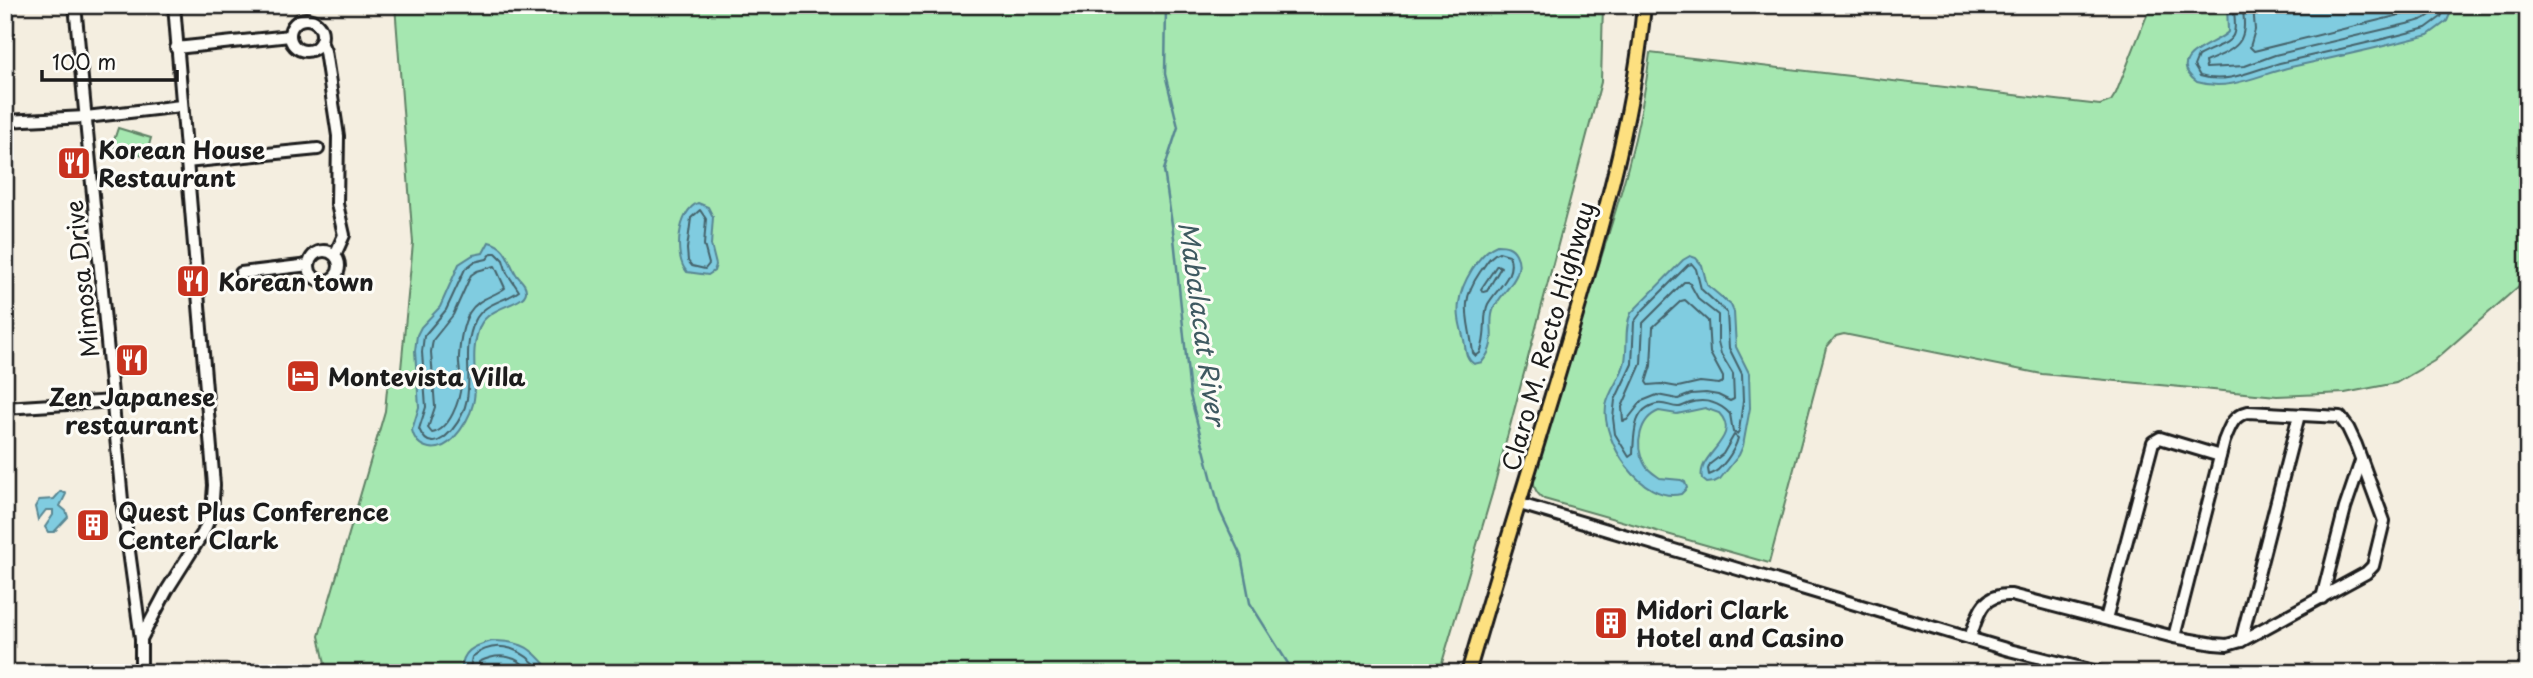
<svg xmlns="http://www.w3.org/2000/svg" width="2533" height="678" viewBox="0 0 2533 678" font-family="'Playpen Sans',sans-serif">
	<rect width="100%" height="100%" fill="#f4eee0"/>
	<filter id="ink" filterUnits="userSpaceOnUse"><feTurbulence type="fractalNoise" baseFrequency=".0143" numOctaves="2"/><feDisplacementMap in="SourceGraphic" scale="14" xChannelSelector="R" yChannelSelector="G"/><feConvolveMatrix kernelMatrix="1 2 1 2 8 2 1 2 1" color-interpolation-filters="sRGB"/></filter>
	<g filter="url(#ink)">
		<g fill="#a5e7b0" stroke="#608266" stroke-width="2">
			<polygon points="395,5 1603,5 1601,82 1492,494 1439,673 327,673 319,636 385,411 387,389 401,369 413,243"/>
			<path d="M2151,5H2528V278L2434,361L2396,383L2345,393L2277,396L2042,374L1844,334L1836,336L1826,348L1769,563L1544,499C1534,492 1533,485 1534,473C1554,409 1574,345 1594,280C1618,205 1641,132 1650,53L2100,105L2111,101L2116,93Z"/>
			<polygon points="118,128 151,138 146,156 112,146"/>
		</g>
		<g fill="#80cce0" stroke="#588692" stroke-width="2">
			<path d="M2227,5L2292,7L2454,5L2447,21L2428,35C2383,47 2337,57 2291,67C2260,74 2230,92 2197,82C2162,56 2218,44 2228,32Z"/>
			<path d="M698,203L708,207L713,217L711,245L716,265L714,271L708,275L687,272C673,257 678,210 698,203Z"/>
			<path d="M489,242C507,246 508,261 516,274C519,279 527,284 526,292C524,305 489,306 480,326C463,368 493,395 453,439C447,445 439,450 429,448C420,446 414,439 412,430L419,407L415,351L417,335L421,327L440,307L459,264L473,255L483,253Z"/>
			<path d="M1497,245C1505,245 1512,246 1516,254C1527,275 1502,291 1494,308C1486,324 1500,341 1482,362L1474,364C1465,358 1466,350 1464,340C1461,328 1457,316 1459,303C1461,284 1479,252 1497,245Z"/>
			<path d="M1690,256L1696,258L1702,265L1707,285L1731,305L1734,312L1736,347L1749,373L1750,408L1743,446L1739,455L1720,479L1714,482L1707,483L1702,479C1696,454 1743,438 1719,413L1705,408L1677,414L1659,411C1640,418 1634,445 1644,463C1647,470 1654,474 1660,478L1681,480L1685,482L1687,488L1681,494C1642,504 1601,441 1606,406C1609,390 1622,377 1625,361C1628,345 1624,328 1631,313L1683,260Z"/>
			<polygon points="61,491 66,494 60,506 66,511 68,517 54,532 48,532 45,527 53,515 53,510 46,510 38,520 35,507 39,500 54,499"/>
			<path d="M492,641C524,641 532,648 552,673H462C460,651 474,646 492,641Z"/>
		</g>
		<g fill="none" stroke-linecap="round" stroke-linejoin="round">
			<g stroke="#44626a" stroke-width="2">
				<path d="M2233,5C2240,47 2229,39 2198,56L2194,66L2200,76C2229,85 2257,68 2284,62C2331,51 2379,41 2426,28L2441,17L2446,5"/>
				<path d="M2242,5C2249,44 2238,48 2205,62L2206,68L2245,66L2275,55L2411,23C2423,20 2432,17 2437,5"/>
				<polyline points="2253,5 2255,30 2250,47 2254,51 2408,13 2426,5"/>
				<polygon points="700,210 706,219 704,245 709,264 705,269 692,266 688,261 687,249 691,218"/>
				<path d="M1499,252L1509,255C1517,275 1497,288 1488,304C1482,316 1488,336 1480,353L1476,356L1473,353C1469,318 1458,304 1480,272C1486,264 1490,255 1499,252Z"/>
				<path d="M492,253H496L503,260L507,273L519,291C504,302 483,303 475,321C457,359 483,393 452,430C447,435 442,441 434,442C426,443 422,436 419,429L426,407L422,352L424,336L446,310L465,269L474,262L487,259Z"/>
				<path d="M1692,264L1696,269L1701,289L1727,313L1729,348L1742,374L1743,401L1739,431L1737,434L1733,432L1730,414C1720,403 1705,398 1690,403C1687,404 1682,407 1679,407C1672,408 1665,402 1657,404C1633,408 1634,435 1633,454L1629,457L1615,434L1613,418L1615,400L1632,364L1634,322L1643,310L1688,265Z"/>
				<polygon points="1497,265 1501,267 1487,291 1483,292 1481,289"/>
				<path d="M495,266L505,288C493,297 478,298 469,313C462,326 460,341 459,356C458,365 461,374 461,384C460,400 450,430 432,433L428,428L435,407L431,352L433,340L453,315L471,275L477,271Z"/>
				<polygon points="1684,282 1689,282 1699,300 1718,315 1718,342 1721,354 1733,374 1734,399 1730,401 1718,395 1706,393 1691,394 1678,399 1657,395 1642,401 1627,420 1623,421 1622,407 1641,364 1643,323"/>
				<polygon points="1685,300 1708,321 1710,353 1723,377 1723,382 1719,384 1700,382 1678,387 1661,384 1648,385 1646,382 1651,366 1653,327 1681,301"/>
				<path d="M1734,435L1738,438C1735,450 1721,472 1709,475L1708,469L1710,464L1723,454Z"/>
				<path d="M469,673L472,657C498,636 525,650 543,673"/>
				<path d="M478,673L479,662C499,652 518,655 532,673"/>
			</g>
			<polyline stroke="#588692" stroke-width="2.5" points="1166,5 1165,74 1178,127 1164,170 1174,238 1190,395 1220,511 1241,556 1250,603 1294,673"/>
			<g stroke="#1c1c1c" stroke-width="16">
				<g id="minor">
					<polyline points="75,5 122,500 141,639 141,673"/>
					<circle cx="306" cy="35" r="16"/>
					<polyline points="321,42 325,51 338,136 337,204 344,235 335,255"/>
					<polyline points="176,48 290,36"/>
					<polyline points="5,121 86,117 181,106"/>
					<polyline points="186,162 318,149"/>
					<circle cx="324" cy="266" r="15"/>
					<polyline points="241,273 309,265"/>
					<polyline points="5,408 114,401"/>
					<polyline points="1520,504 2009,650 2102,673"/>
					<polyline points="2322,598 2345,508 2361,461"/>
					<polyline points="2106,619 2153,442 2160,438 2220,456"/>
					<path d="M1970,638C1978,615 1981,593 2011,595L2174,637L2214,644L2227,645L2241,641L2366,573L2373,566L2384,521L2356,445L2348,428L2340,417L2248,412C2232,416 2230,427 2224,441L2174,637"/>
					<polyline points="141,639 167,590 203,533 212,512 214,485 174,5"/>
					<polyline points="2241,641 2299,415"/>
				</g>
			</g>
			<g stroke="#1c1c1c" stroke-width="18">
				<path id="major" d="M1468,673C1504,548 1544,425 1580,301C1608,204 1635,106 1644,5"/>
			</g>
			<use href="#minor" stroke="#fdfcf7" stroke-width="10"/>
			<use href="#major" stroke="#fde080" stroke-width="12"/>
		</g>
	</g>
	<defs>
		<g id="restaurant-square" transform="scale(1.75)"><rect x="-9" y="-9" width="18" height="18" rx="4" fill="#c8321e" stroke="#fdfcf7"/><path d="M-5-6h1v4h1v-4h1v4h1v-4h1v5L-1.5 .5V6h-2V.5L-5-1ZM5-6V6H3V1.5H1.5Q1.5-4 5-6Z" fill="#fff"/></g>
		<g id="hotel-square" transform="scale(1.75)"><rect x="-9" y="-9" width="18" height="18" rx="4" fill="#c8321e" stroke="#fdfcf7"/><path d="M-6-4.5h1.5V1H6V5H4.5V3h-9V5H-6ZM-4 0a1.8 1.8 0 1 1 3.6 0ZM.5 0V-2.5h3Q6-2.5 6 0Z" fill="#fff"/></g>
		<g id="building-square" transform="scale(1.75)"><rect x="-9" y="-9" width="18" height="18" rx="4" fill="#c8321e" stroke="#fdfcf7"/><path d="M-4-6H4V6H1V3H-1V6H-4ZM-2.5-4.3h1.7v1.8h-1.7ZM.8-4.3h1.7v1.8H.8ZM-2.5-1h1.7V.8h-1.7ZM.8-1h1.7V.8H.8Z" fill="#fff"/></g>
	</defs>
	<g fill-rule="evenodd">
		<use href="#restaurant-square" x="74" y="163"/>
		<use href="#restaurant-square" x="193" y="281"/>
		<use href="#restaurant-square" x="132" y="360"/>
		<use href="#hotel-square" x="303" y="376"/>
		<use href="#building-square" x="93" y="525"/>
		<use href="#building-square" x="1611" y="623"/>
	</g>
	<g text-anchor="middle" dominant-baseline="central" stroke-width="6" stroke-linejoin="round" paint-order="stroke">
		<g font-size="24" font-weight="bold" fill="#1c1c1c" stroke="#fdfcf7" text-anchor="start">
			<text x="98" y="149">Korean House<tspan x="98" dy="28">Restaurant</tspan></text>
			<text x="218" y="281">Korean town</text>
			<text x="328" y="376">Montevista Villa</text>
			<text x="132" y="396" text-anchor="middle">Zen Japanese<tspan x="132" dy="28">restaurant</tspan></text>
			<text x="118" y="511">Quest Plus Conference<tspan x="118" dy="28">Center Clark</tspan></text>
			<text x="1636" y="609">Midori Clark<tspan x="1636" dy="28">Hotel and Casino</tspan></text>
		</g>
		<g font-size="24" fill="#1c1c1c" stroke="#fdfcf7">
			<text transform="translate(81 279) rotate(-96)">Mimosa Drive</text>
			<text transform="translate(1547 336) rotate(-74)">Claro M. Recto Highway</text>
		</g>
		<g font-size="26" font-style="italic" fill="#3f5a61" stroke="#fdfcf7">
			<text transform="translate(1203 323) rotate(82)">Mabalacat River</text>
		</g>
	</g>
	<rect width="2533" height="678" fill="none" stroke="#fdfcf7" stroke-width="28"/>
	<rect x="14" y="14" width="2505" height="650" fill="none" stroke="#1c1c1c" stroke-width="2.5" filter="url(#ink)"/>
	<path d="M42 70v10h135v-10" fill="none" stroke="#1c1c1c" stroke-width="3.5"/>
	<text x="52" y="70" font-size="21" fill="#1c1c1c" stroke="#fdfcf7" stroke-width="5" paint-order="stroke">100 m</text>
</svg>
